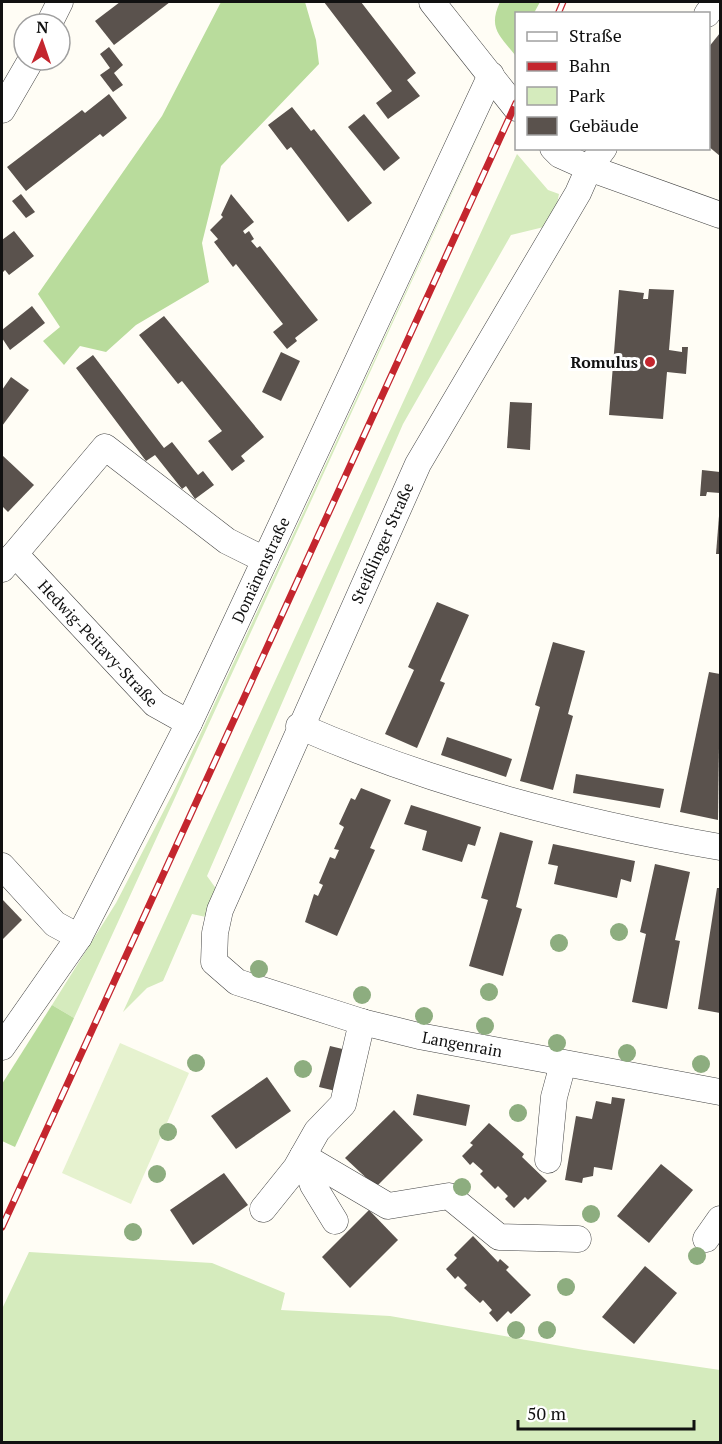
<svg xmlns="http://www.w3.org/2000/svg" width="722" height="1444" viewBox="0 0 722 1444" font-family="'PT Serif',serif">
	<rect width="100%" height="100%" fill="#fffdf5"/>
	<g fill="#d5ebbd">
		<polygon points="487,117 74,1018 52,1005 116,903 173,793"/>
		<polygon points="517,154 548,190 559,194 555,214 548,226 511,235 403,424 207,876 217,890 206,917 192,914 163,981 147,988 123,1012"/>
		<polygon points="29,1252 212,1263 285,1293 281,1310 390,1316 584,1350 720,1370 720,1442 2,1442 2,1309"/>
	</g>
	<g fill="#b9dc9c">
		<polygon points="221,2 305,2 316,40 319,64 221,166 202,243 209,282 136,325 106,352 80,346 64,365 43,341 60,327 38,294 162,116"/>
		<path d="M500,2H540L534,13L516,14L515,55C499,35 488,28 500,2Z"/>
		<polygon points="52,1005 74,1018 15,1147 2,1141 2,1084"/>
	</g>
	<polygon fill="#e6f2cf" points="120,1043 189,1073 131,1204 62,1173"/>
	<g fill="#5a524d">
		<polygon points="120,2 170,2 114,45 95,21"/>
		<polygon points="324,2 361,2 416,73 407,80 420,96 388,119 376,103 392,91"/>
		<polygon points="720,33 720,156 708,146 708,48"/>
		<polygon points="109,47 123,65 114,73 123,85 113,92 100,75 110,68 100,54"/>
		<polygon points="109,94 127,118 103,137 100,134 26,191 7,167 82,110 85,113"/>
		<polygon points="292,107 311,131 314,129 372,203 348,222 291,147 287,150 268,125"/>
		<polygon points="364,114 400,158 384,171 348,127"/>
		<polygon points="21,194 35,212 26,218 12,201"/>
		<polygon points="231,194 254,222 243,231 245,234 249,231 254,239 251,241 257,248 260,246 318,320 295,338 297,341 287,349 273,332 283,324 236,264 233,267 214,242 218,239 210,230 223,217 221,215"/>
		<polygon points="14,231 34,256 9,275 5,270 2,273 2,240"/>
		<polygon points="649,289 674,290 669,350 682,352 682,347 688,347 686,374 667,372 663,419 609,415 619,290 644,293 643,299 648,299"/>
		<polygon points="32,306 45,323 10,350 2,338 2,330"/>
		<polygon points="164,316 264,437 241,456 245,461 232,471 208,441 222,431 182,381 178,384 139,335"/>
		<polygon points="281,352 300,361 281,401 262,392"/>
		<polygon points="93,355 164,448 172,442 198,475 203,471 214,485 195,499 186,486 182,489 155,455 146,461 76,368"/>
		<polygon points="11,377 29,390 2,426 2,390"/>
		<polygon points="510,402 532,403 530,450 507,448"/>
		<polygon points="2,455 34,485 8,512 2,506"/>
		<polygon points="702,470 720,472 720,493 707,492 706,496 700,496"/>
		<polygon points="719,516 720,516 720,554 716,554"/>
		<polygon points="437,602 469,615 440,681 445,683 417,748 385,734 414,670 408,667"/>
		<polygon points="553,642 585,651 568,714 573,716 553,790 520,781 540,707 535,705"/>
		<polygon points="709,672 720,674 718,820 680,812"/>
		<polygon points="447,737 512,759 506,777 441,755"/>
		<polygon points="576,774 664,789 660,808 573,793"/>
		<polygon points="361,788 391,800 370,848 375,850 337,936 305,922 314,894 318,896 323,885 319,883 330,857 335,859 339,850 334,849 344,827 339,824 351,798 355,800"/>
		<polygon points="411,805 481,827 475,846 468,844 462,862 422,850 427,831 404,824"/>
		<polygon points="500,832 533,841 516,907 522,909 503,976 469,966 488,900 481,898"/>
		<polygon points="553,844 635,861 631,882 621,879 617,898 554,884 558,866 548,864"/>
		<polygon points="655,864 690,872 675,940 680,941 667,1009 632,1002 646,934 640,932"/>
		<polygon points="717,888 720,888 720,1013 698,1009"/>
		<polygon points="2,899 22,920 2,940"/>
		<polygon points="330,1046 351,1051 340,1092 319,1087"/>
		<polygon points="267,1077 291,1111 236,1149 211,1116"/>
		<polygon points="417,1094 470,1105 466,1126 413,1115"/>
		<polygon points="612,1097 625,1099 612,1170 594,1167 593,1176 583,1178 582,1183 565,1180 576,1116 592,1119 596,1101 611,1104"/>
		<polygon points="394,1110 423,1140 376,1187 345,1158"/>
		<polygon points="489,1123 524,1154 522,1157 547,1181 528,1200 525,1197 514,1208 505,1199 508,1196 498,1186 495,1189 480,1174 483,1171 473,1162 470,1165 462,1156 473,1145 470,1143"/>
		<polygon points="661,1164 693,1190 649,1243 617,1216"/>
		<polygon points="224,1173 248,1205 193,1245 170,1210"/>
		<polygon points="369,1210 398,1240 350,1288 322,1257"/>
		<polygon points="473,1236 498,1262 500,1259 509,1267 506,1270 531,1295 511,1314 508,1311 497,1322 489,1313 492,1310 483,1300 480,1303 464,1288 467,1285 458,1276 455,1279 446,1269 457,1258 454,1255"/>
		<polygon points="645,1266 677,1293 634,1344 602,1317"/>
	</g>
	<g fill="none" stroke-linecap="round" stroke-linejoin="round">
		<g stroke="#444" stroke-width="27">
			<g id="minor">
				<polyline points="432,2 516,108"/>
				<polyline points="707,14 716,2"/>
				<polyline points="49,24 60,2"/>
				<polyline points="2,110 31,60"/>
				<polyline points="553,148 560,155 589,168 720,215"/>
				<path id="s1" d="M604,148L589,168L578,193L418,464L220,910L215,933L214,962L237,982L362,1022L419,1036L720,1092"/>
				<path id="s2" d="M15,554L155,704L189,723"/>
				<polyline points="2,569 105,447 227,541 265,560"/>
				<path d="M299,726C433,785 577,822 720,847"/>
				<polyline points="2,866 55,924 79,937"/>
				<path id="s3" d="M2,1047L79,937L189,723L491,75"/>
				<polyline points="303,1156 388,1206 449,1196 499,1237 578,1239"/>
				<polyline points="303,1156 313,1185 335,1221"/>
				<polyline points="548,1160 554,1097 563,1064"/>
				<polyline points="263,1209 296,1168 317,1131 343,1104 362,1022"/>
				<polyline points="706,1239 720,1219"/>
			</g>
		</g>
		<use href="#minor" stroke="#fff" stroke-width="26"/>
		<g stroke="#c4262e" stroke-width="7">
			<g id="rail">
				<polyline points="558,14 563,2"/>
				<polyline points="2,1227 516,103"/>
			</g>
		</g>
		<use href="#rail" stroke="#fff" stroke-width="4.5" stroke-dasharray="14" stroke-linecap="butt"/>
	</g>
	<g fill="#8dad7f">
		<circle cx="619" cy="932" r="9"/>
		<circle cx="559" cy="943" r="9"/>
		<circle cx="259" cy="969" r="9"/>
		<circle cx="489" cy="992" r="9"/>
		<circle cx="362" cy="995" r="9"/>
		<circle cx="424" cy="1016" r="9"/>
		<circle cx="485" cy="1026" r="9"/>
		<circle cx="557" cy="1043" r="9"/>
		<circle cx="627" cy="1053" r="9"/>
		<circle cx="196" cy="1063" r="9"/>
		<circle cx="701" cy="1064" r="9"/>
		<circle cx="303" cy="1069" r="9"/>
		<circle cx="518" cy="1113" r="9"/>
		<circle cx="168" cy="1132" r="9"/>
		<circle cx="157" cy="1174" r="9"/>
		<circle cx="462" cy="1187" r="9"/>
		<circle cx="591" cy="1214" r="9"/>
		<circle cx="133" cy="1232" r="9"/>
		<circle cx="697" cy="1256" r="9"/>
		<circle cx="566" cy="1287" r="9"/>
		<circle cx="516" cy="1330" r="9"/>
		<circle cx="547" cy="1330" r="9"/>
	</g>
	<circle fill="#c4262e" stroke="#fff" stroke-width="2" cx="650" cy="362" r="6"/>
	<g text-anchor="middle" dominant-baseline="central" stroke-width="6" stroke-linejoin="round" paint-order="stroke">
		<g font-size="16" font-weight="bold" fill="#111" stroke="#fff" text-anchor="end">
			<text x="638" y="362">Romulus</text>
		</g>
		<g font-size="16" fill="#111" stroke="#fff">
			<text transform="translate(382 543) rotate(-66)">Steißlinger Straße</text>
			<text stroke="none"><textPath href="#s3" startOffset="544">Domänenstraße</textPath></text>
			<text stroke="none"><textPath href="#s2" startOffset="122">Hedwig-Peitavy-Straße</textPath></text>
			<text stroke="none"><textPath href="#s1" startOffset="1172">Langenrain</textPath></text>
		</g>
	</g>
	<rect width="722" height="1444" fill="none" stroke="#111111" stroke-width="6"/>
	<rect x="515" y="12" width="195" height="138" fill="#ffffff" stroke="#a0a0a0" stroke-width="1.5"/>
	<rect x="527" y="32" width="30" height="9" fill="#ffffff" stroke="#a0a0a0" stroke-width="1.5"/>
	<text x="569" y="42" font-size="18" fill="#111111">Straße</text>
	<rect x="527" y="62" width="30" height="9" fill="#c4262e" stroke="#a0a0a0" stroke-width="1.5"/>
	<text x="569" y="72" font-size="18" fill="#111111">Bahn</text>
	<rect x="527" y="87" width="30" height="18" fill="#d5ebbd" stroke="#a0a0a0" stroke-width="1.5"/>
	<text x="569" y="102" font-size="18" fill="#111111">Park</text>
	<rect x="527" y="117" width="30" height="18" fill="#5a524d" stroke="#a0a0a0" stroke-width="1.5"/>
	<text x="569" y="132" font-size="18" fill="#111111">Gebäude</text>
	<g transform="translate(42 42) rotate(2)"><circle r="28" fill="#ffffff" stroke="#a0a0a0" stroke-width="1.5"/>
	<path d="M0-4.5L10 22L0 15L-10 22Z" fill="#c4262e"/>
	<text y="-9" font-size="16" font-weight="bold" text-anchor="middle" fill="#111111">N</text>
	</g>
	<path d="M518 1420v9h176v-9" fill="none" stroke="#111111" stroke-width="3"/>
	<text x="527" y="1420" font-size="18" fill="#111111" stroke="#ffffff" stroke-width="4.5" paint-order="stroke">50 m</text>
</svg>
